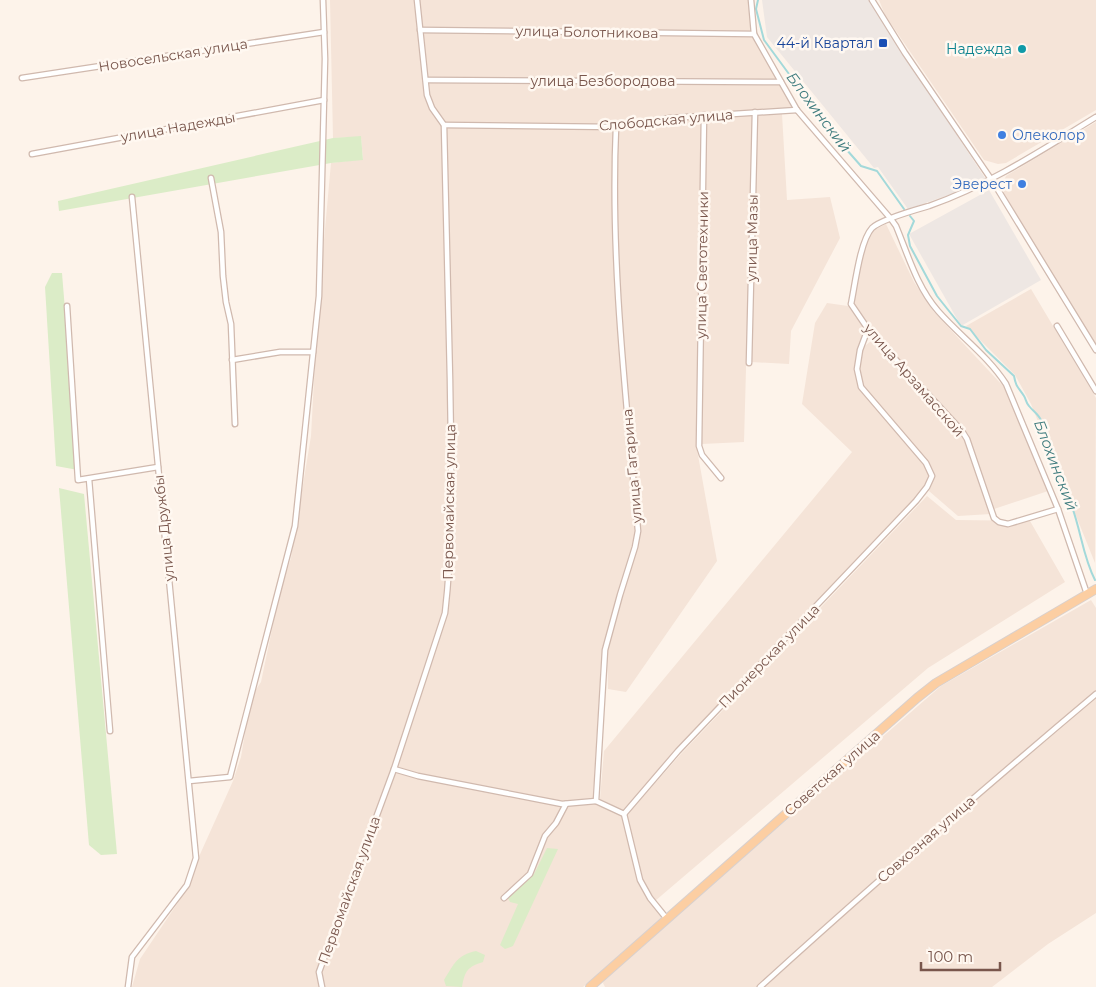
<svg xmlns="http://www.w3.org/2000/svg" width="1096" height="987" viewBox="0 0 1096 987" font-family="Montserrat,sans-serif">
	<rect width="100%" height="100%" fill="#fdf3ea"/>
	<g fill="#f5e4d8">
		<polygon points="330,0 748,0 752,36 795,108 671,115 633,123 615,125 613,159 615,243 636,530 634,547 602,649 593,798 595,804 622,816 636,876 647,898 663,918 583,987 132,987 140,959 179,901 233,781 241,757 251,697 261,682 280,591 291,558 311,436 318,306 331,163 363,159 361,137 333,138"/>
		<polygon points="879,0 1096,0 1096,110 1006,163 998,164 984,160 885,15"/>
		<polygon points="753,114 744,442 702,444 706,117"/>
		<polygon points="782,114 787,200 830,197 840,238 791,331 789,364 751,362 757,115"/>
		<polygon points="702,117 696,444 717,561 626,692 608,689 607,650 637,548 640,530 626,383 618,243 617,160 619,129 671,120"/>
		<polygon points="1096,122 1096,346 1004,193 1003,183 1006,176"/>
		<polygon points="886,224 914,282 934,312 1004,387 1048,491 994,509 968,434 872,331 853,304 866,242 874,230"/>
		<polygon points="1031,289 1096,398 1095,563 1031,404 1015,375 966,326"/>
		<polygon points="827,303 848,306 865,329 859,349 856,369 860,388 924,464 930,476 915,500 676,750 625,812 600,799 604,751 852,452 802,404 815,323"/>
		<polygon points="875,338 961,432 966,439 991,514 958,516 929,491 935,476 932,468 863,386 858,368 861,349"/>
		<polygon points="927,496 956,520 1030,521 1065,582 928,668 655,901 642,879 627,815 680,755"/>
		<polygon points="1091,600 1096,608 1096,913 1048,944 992,987 605,987 603,983 605,978 941,686"/>
	</g>
	<g fill="#eee7e3">
		<polygon points="762,0 868,0 985,178 966,189 908,209 878,167 874,168 767,37"/>
		<polygon points="989,190 1041,280 961,326 909,234"/>
	</g>
	<g fill="#dbecc7">
		<polygon points="361,136 363,160 331,163 59,211 58,201 333,138"/>
		<polygon points="52,273 62,273 78,470 56,466 45,287"/>
		<polygon points="59,488 84,494 117,854 101,855 89,845"/>
		<polygon points="547,848 558,849 513,946 505,949 500,945 518,904 510,902 508,898 534,874"/>
		<path d="M476,951L485,955L483,962C467,967 465,971 462,987L446,986L444,980C454,964 457,955 476,951Z"/>
	</g>
	<g fill="none" stroke-linecap="round" stroke-linejoin="round">
		<g stroke="#a3d9da" stroke-width="2">
			<polyline points="758,0 756,9 764,40 789,74 817,107 846,149 861,166 877,171 904,209"/>
			<path d="M910,216L914,221L908,235L910,246L937,296L961,326L970,329L986,350L1014,376C1016,387 1018,387 1024,396C1026,399 1026,403 1029,406C1033,411 1038,414 1041,420C1050,439 1053,460 1058,479C1061,489 1068,497 1072,507C1081,531 1083,557 1095,580"/>
		</g>
		<g stroke="#d0b9ae" stroke-width="7">
			<g id="street">
				<path d="M751,0L754,34L797,110L891,219L896,226C908,255 917,287 938,311C960,336 988,356 1006,384L1058,509L1087,594"/>
				<polyline points="872,0 905,53 995,185 1096,350"/>
				<polyline points="420,30 754,34"/>
				<polyline points="22,78 324,32"/>
				<polyline points="426,80 781,82"/>
				<polyline points="704,115 699,446 702,455 721,478"/>
				<polyline points="444,125 616,127 670,118 797,110"/>
				<path d="M616,127C610,261 626,397 638,531L635,547L620,595L605,650L596,801L624,814L640,880L650,898L667,919"/>
				<polyline points="32,154 324,100"/>
				<polyline points="211,178 221,232 223,276 226,302 231,324 235,424"/>
				<polyline points="67,306 78,480 158,467"/>
				<polyline points="1057,326 1096,391"/>
				<polyline points="232,360 280,352 313,352"/>
				<polyline points="749,363 755,112"/>
				<polyline points="89,479 110,731"/>
				<path d="M1058,509L1008,524L999,522L994,518L967,439L962,431L870,332L851,304C855,285 860,241 872,228C882,219 915,210 929,206C989,185 1042,150 1096,117"/>
				<polyline points="394,769 418,776 562,804 596,801"/>
				<polyline points="189,781 230,777 295,526 319,296 325,59 323,0"/>
				<polyline points="624,814 678,751 916,501 927,487 932,476 926,463 861,387 857,369 860,350 866,334 870,332"/>
				<polyline points="504,898 530,874 545,836 556,823 566,804"/>
				<polyline points="128,987 132,957 187,885 196,858 132,197"/>
				<path d="M322,987L319,972L394,769L445,613C454,535 451,457 450,379C448,294 446,210 444,125L432,108L427,95L417,0"/>
				<path d="M760,987C870,887 982,790 1096,694"/>
			</g>
		</g>
		<g stroke="#d9d0cd" stroke-width="10">
			<polyline id="primary" points="590,987 917,698 936,683 1096,589"/>
		</g>
		<use href="#street" stroke="#fff" stroke-width="4.5"/>
		<use href="#primary" stroke="#fccea2" stroke-width="8"/>
	</g>
	<rect fill="#1a4fb4" stroke="#fff8f1" stroke-width="2" x="878" y="38" width="10" height="10" rx="2.5"/>
	<circle fill="#0f9aa8" stroke="#fff8f1" stroke-width="2" cx="1022" cy="49" r="5"/>
	<g fill="#3f7fe0" stroke="#fff8f1" stroke-width="2">
		<circle cx="1002" cy="135" r="5"/>
		<circle cx="1022" cy="184" r="5"/>
	</g>
	<g text-anchor="middle" dominant-baseline="central" stroke-width="5" stroke-linejoin="round" paint-order="stroke">
		<g font-size="14" fill="#79564c" stroke="#fff8f1">
			<text transform="translate(587 32) rotate(1)">улица Болотникова</text>
			<text transform="translate(173 55) rotate(-9)">Новосельская улица</text>
			<text x="603" y="81">улица Безбородова</text>
			<text transform="translate(666 120) rotate(-5)">Слободская улица</text>
			<text transform="translate(178 127) rotate(-10)">улица Надежды</text>
			<text transform="translate(752 238) rotate(-89)">улица Мазы</text>
			<text transform="translate(702 265) rotate(-89)">улица Светотехники</text>
			<text transform="translate(914 380) rotate(49)">улица Арзамасской</text>
			<text transform="translate(632 466) rotate(-95)">улица Гагарина</text>
			<text transform="translate(449 502) rotate(-89)">Первомайская улица</text>
			<text transform="translate(164 528) rotate(-96)">улица Дружбы</text>
			<text transform="translate(769 656) rotate(-46)">Пионерская улица</text>
			<text transform="translate(832 773) rotate(-41)">Советская улица</text>
			<text transform="translate(926 839) rotate(-41)">Совхозная улица</text>
			<text transform="translate(349 890) rotate(-70)">Первомайская улица</text>
		</g>
		<g font-size="14" fill="#164399" stroke="#fff8f1" text-anchor="end">
			<text x="873" y="43">44-й Квартал</text>
		</g>
		<g font-size="14" fill="#0d838f" stroke="#fff8f1" text-anchor="end">
			<text x="1012" y="49">Надежда</text>
		</g>
		<g font-size="14" fill="#366cbe" stroke="#fff8f1" text-anchor="start">
			<text x="1012" y="135">Олеколор</text>
			<text x="1012" y="184" text-anchor="end">Эверест</text>
		</g>
		<g font-size="15" font-style="italic" fill="#3f7c7e" stroke="#fff8f1">
			<text transform="translate(819 112) rotate(53)">Блохинский</text>
			<text transform="translate(1056 465) rotate(69)">Блохинский</text>
		</g>
	</g>
	<path d="M921 962v8h79v-8" fill="none" stroke="#79564c" stroke-width="2.5"/>
	<text x="928" y="962" font-size="15" fill="#79564c" stroke="#fff8f1" stroke-width="4" paint-order="stroke">100 m</text>
</svg>
